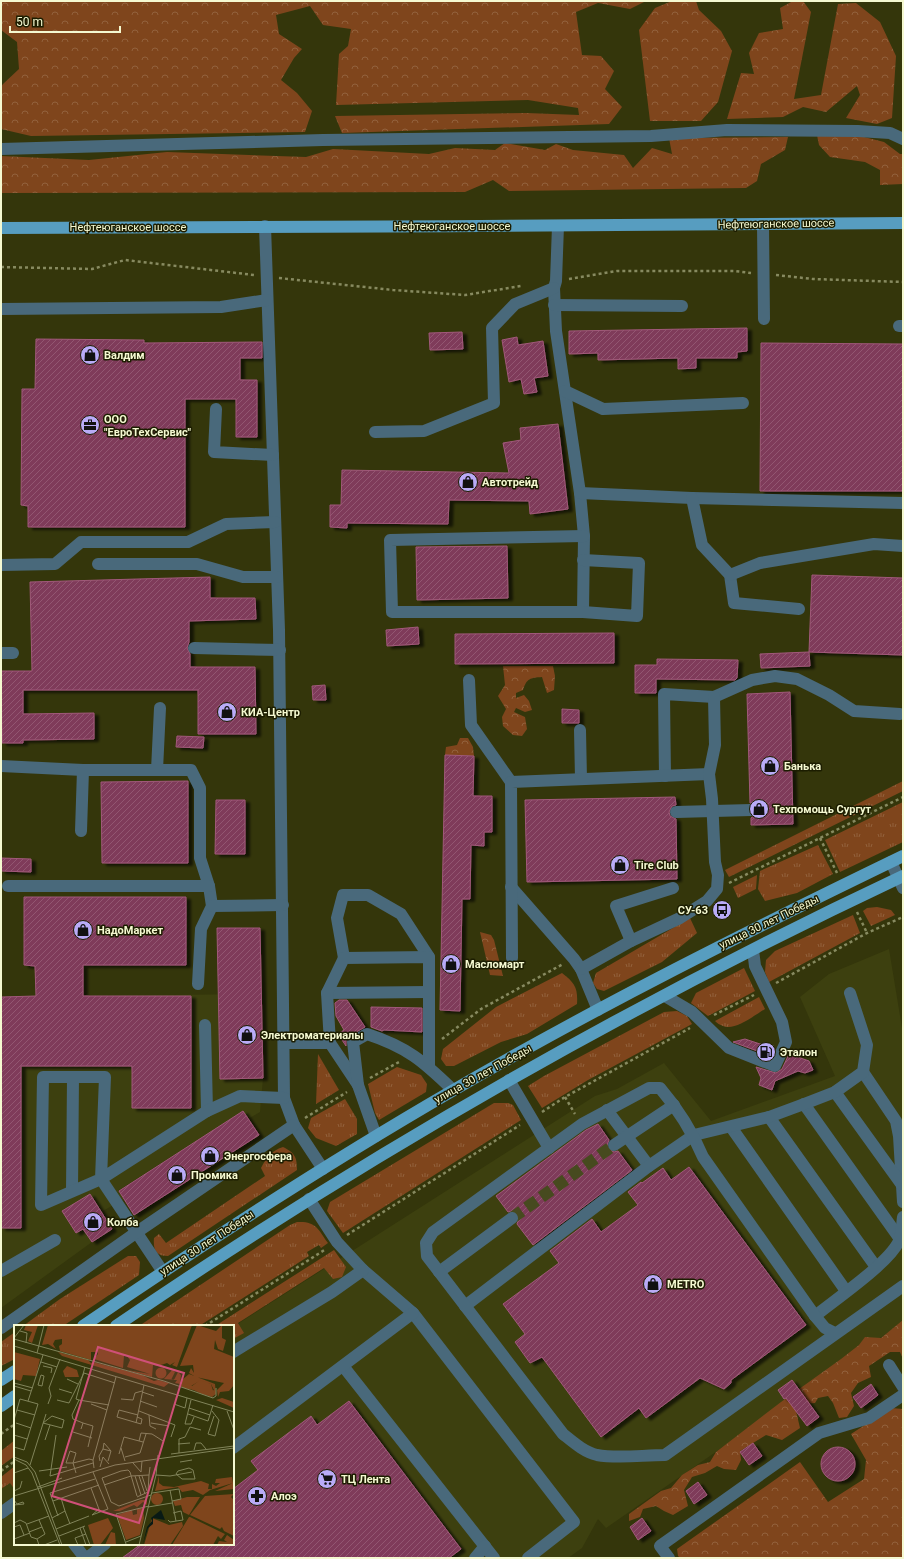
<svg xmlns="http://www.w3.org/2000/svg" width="904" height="1559" viewBox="0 0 904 1559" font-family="Roboto,sans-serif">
	<defs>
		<pattern id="grass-tufts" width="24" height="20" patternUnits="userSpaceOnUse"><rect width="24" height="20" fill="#7f451c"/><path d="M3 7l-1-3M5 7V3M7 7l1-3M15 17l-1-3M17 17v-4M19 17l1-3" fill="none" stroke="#92613c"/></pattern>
		<pattern id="forest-crowns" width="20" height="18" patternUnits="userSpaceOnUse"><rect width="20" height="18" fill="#7f451c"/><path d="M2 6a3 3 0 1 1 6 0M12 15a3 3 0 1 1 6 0" fill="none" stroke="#92613c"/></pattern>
		<pattern id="building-hatch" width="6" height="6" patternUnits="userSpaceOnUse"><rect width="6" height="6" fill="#7f3a5a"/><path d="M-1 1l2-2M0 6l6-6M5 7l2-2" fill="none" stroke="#925771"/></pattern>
		<filter id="shadow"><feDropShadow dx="4.5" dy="2.5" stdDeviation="1" flood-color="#0009"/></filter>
	</defs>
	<rect width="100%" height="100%" fill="#34360b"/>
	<g fill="#3d400f">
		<polygon points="889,949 903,1034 903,1322 606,1528 598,1519 582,1548 568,1558 1,1558 1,1489 15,1479 15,1544 233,1544 233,1327 595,1096 617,1089 664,1063 711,1121 835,1076 800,997 829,974"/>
		<polygon points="261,994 263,1078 260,1112 248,1119 243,1111 119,1190 124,1199 101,1212 76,1233 83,1229 92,1242 1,1308 1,997"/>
	</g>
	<g fill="url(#grass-tufts)">
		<polygon points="903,781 903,791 729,877 725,870"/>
		<polygon points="903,802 903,842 840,872 825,840"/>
		<polygon points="818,845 833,874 797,893 765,901 758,889 760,871"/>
		<polygon points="757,875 756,889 738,898 733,887"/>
		<polygon points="877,907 891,910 895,915 871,926 863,911 867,908"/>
		<polygon points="853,915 860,933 769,982 765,972 766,960 775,951"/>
		<polygon points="690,918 697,933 662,962 604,991 597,989 593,983 596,973"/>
		<polygon points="744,968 755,991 708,1016 691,1003 696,993"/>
		<path d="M562,973C575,983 578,988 577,1004L527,1034L501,1042L454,1066H446L441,1059L443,1049L496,1007Z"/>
		<path d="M759,997L765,1009C755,1015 735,1031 723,1026C720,1025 717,1023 715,1021Z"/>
		<polygon points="677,1011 687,1016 692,1024 588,1080 542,1108 528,1086 544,1076 664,1012"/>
		<polygon points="318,1054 339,1090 316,1104"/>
		<polygon points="397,1067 421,1075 427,1084 426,1092 379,1120 375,1113 368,1084"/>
		<polygon points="345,1099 357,1119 357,1134 336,1146 316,1138 308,1128 311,1118"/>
		<polygon points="494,1103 508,1103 513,1105 521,1120 343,1233 327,1211 330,1202"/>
		<path d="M283,1147C295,1153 297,1157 297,1170L168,1256C156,1256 153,1250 154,1238L159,1234L166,1243L265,1176L261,1168C267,1157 271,1151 283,1147Z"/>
		<path d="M297,1222C316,1221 318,1229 328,1243L321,1248L319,1245L307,1252L309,1256L199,1326H139L290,1225Z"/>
		<polygon points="334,1250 346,1267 342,1277 333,1279 324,1268 238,1323 244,1333 233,1339 233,1326 215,1326"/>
		<polygon points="128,1256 136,1256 140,1262 139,1275 63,1326 23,1326 60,1299"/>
		<polygon points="15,1332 15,1359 1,1366 1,1342"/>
		<polygon points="15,1440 15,1456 1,1466 1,1451"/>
		<polygon points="15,1466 15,1490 10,1483 1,1489 1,1477"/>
	</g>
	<g fill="url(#forest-crowns)">
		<polygon points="1,1 646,1 630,9 598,3 576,12 582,55 601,56 614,71 605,89 622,107 609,124 342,133 335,116 526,113 579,115 578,108 528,100 336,105 339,54 348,46 351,29 323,25 310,6 276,15 279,34 302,49 294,58 281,80 297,93 312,111 305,132 31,136 1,129 1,87 3,84 19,69 17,42 1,30"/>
		<polygon points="672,1 696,1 699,10 721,31 732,51 718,102 701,121 650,121 639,30 655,8"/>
		<polygon points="793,1 803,1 811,12 794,99 821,95 838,4 856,3 880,22 896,56 892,118 877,124 846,118 860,95 857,86 826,112 803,107 783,117 727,119 741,73 754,74 749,53 759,33 783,29 780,8"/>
		<polygon points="848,133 884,142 900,154 903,154 903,184 880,185 880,170 865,162 830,157 819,145 817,135"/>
		<polygon points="788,137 785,150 761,164 757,181 746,188 509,191 493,180 465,192 1,193 1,156 89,160 167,152 306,157 333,149 429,154 455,148 495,150 505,143 545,150 556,144 573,150 624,155 633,168 652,148 672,154 669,138"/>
		<path d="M503,666H553L555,676L554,690L547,693L542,677C530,678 527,678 523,690L516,693V698L524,695L529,701L532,710L525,712L516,708L514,712L525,717L527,729L522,736L513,735L503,726L502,717L506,709L498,696L505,685Z"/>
		<polygon points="460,738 468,738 473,747 474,756 445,755 446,747 457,745"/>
		<polygon points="480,932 491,935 494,940 503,976 490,975"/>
		<polygon points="903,1320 903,1359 900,1352 890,1352 869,1366 871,1377 858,1383 851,1393 854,1406 847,1417 839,1418 833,1403 828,1396 818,1398 815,1403 804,1404 796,1411 800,1428 782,1440 766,1435 740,1451 741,1460 736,1470 724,1469 717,1466 705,1473 692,1477 684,1490 688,1506 673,1515 664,1511 656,1506 643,1509 640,1517 629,1521 629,1514 661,1491 671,1488 682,1475 698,1465 710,1462 716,1452 781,1402 841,1359 859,1345 865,1337 881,1338"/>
		<polygon points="891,1408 903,1409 903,1558 680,1558 678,1556 677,1549 800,1462 828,1502 864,1479 866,1460 851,1434"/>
	</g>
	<g fill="url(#building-hatch)" stroke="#a1597a" filter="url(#shadow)">
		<polygon points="747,328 747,351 737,352 737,358 696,358 696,368 678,369 678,358 598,360 598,353 569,354 569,331"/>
		<polygon points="462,332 463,349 430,350 429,333"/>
		<polygon points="517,337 518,345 543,341 548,376 534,378 537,392 524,394 521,379 509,382 502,340"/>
		<polygon points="36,339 144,340 144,343 262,342 262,358 240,358 240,380 257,380 257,437 236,437 236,399 185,399 185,527 28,527 28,506 21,505 22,389 35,389"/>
		<polygon points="761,343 903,344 903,491 760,491"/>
		<polygon points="558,424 568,509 530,514 529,501 449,500 448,524 347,523 347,528 330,527 330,505 341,505 342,470 509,473 503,443 521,440 520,428"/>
		<polygon points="507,546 508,598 417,600 416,547"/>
		<polygon points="812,575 903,578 903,655 809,652"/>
		<polygon points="210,577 210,598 255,598 256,619 189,621 189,642 187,648 190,654 190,667 255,667 256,734 198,734 198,690 23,690 23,714 94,713 94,739 23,740 23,743 2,743 1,671 32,671 30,582"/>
		<polygon points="418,627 419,644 387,646 386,630"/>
		<polygon points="614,633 614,663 455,664 455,634"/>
		<polygon points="809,652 810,666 761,668 760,654"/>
		<polygon points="657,659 738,660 737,678 735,680 656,679 656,693 635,693 635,665 657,665"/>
		<polygon points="325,685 326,700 313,700 312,686"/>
		<polygon points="790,692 793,824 751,825 751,818 757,814 758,809 755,804 750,803 747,694"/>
		<polygon points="562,709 579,710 579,723 562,723"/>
		<polygon points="177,736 204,737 203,748 176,747"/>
		<polygon points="445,755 474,756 473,796 492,796 492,832 484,832 484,846 471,845 470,899 462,899 460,1011 440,1010"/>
		<polygon points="188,781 188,863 102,863 101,782"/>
		<polygon points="675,797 676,805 672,806 669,812 670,816 676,819 677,879 527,882 525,800"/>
		<polygon points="216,800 245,800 245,854 215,854"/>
		<polygon points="1,858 31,859 31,872 1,871"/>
		<polygon points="24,897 186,897 186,965 83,965 83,996 191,996 191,1108 132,1108 132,1066 21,1066 21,1228 1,1228 1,997 36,996 35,966 24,965"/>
		<polygon points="217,928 260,928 263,1078 220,1079"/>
		<polygon points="339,1000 347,1000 365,1027 349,1036 346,1039 346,1046 338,1034 344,1030 336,1016 335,1003"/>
		<polygon points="371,1007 422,1008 422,1032 384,1030 382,1031 371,1027"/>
		<polygon points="745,1039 775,1049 771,1056 733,1042"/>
		<polygon points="789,1054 809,1061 813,1070 805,1073 798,1071 775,1081 772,1090 759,1085 761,1078 756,1067 776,1073 782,1069"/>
		<polygon points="243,1111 259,1135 134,1215 119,1191"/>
		<polygon points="598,1124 609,1140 607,1145 608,1149 614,1152 618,1151 632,1170 533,1245 517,1224 519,1218 518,1213 512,1211 508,1212 496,1196 586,1130"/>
		<polygon points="689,1167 806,1325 731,1380 731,1383 724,1389 700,1378 646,1418 639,1408 601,1437 542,1357 530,1363 515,1342 525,1334 503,1304 559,1263 550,1251 592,1219 601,1232 638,1205 628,1192 641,1182 642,1183 663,1168 671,1180"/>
		<polygon points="90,1194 112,1229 92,1242 83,1229 76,1233 62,1211"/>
		<polygon points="792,1380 819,1417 807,1426 786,1398 784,1399 778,1390"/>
		<polygon points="871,1384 878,1395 861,1408 853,1397"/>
		<polygon points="349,1401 461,1549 449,1558 122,1558 141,1544 233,1544 233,1489 258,1470 251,1461 311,1416 317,1425"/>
		<polygon points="753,1443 762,1456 749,1465 740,1452"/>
		<circle cx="838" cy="1464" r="17"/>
		<polygon points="698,1482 707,1495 694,1504 686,1491"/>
		<polygon points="642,1518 651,1531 638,1540 630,1527"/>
	</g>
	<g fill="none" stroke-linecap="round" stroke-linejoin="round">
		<polyline stroke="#474a1f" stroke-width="12" stroke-dasharray="12 6" stroke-linecap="butt" points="512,1218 614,1145"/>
		<g stroke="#878a60" stroke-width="2.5" stroke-dasharray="3 3" stroke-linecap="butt">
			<polyline points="1,267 92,269 125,260 254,275"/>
			<polyline points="776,275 813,279 903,282"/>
			<polyline points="279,278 393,290 465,295 521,286"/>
			<polyline points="569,279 617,271 735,271 751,273"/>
			<polyline points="820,838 837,873"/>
			<polyline points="729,883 903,797"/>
			<polyline points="857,912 867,933"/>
			<polyline points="776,983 867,933 903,917"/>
			<polyline points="714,1015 754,995"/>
			<polyline points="442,1039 481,1009 563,964"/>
			<polyline points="370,1078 399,1062"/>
			<polyline points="565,1097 575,1114"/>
			<polyline points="542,1112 565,1097 690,1028"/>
			<polyline points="305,1118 347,1092"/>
			<polyline points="347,1235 520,1125"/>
			<polyline points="205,1326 326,1249"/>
			<polyline points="1,1434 15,1424"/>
			<polyline points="1,1471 15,1461"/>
		</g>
		<g stroke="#49697b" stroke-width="12">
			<polyline points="1,149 323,140 651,136 727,130 858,131 890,133 903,139"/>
			<polyline points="763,225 764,319"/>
			<polyline points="265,226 279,630 284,1098 294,1125 323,1169"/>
			<polyline points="558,226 556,281 554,288 556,331 580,493 584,536 583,612"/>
			<polyline points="554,305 682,306"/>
			<polyline points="1,309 221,307 267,300"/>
			<polyline points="899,326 903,326"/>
			<polyline points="565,391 603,409 743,403"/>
			<polyline points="216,409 214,452 273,455"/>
			<polyline points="375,432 424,431 494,403 492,328 515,304 554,288"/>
			<polyline points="580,493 692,498 903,503"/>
			<polyline points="692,498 702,545 730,575 734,603 799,609"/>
			<polyline points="583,560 639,563 637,616 583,612 392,612 390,540 584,536"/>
			<polyline points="98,564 197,564 243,577 277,577"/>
			<polyline points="1,565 55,564 81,542 188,542 226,524 275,522"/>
			<polyline points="730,575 760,563 874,544 903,546"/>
			<polyline points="194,648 280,650"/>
			<polyline points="1,653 13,653"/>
			<polyline points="469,680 471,725 511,782"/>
			<polyline points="580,730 581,779"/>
			<polyline points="1,766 83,770"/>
			<polyline points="157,770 160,708"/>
			<polyline points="665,776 664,694 714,697 752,680 775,676 797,679 829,695 854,711 900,714"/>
			<polyline points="676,812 751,810"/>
			<polyline points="81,831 83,770 191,770 200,788 200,858 209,886 212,906 201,929 198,984"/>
			<polyline points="891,862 903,888"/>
			<polyline points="8,886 209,886"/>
			<polyline points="511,887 574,959 581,969 598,1010"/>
			<polyline points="212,906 283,905"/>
			<polyline points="631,941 616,906 673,888"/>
			<polyline points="344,958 337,918 343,895 368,895 401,914 429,957"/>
			<polyline points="512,958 511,782 709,774"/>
			<polyline points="581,969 631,941 680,918 707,901 717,889 718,875 715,862 712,799 709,774 715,745 714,697"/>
			<polyline points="327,993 428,992"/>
			<polyline points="665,996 692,1012 729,1048 775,1066 786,1042 782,1022 755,966 753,950"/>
			<polyline points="205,1025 207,1111"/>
			<polyline points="284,1043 330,1043"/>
			<polyline points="863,1072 896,1121 899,1136 903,1202"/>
			<polyline points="509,1080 549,1148"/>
			<polyline points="358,1085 330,1043 327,993 344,958 429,957 429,1066"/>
			<polyline points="835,1092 902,1185"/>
			<polyline points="804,1104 900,1239"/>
			<polyline points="607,1110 649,1166"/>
			<polyline points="769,1117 876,1267"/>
			<polyline points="731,1127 846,1291"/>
			<path d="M376,1136L358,1085L353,1042L367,1034C407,1047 423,1061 453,1090"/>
			<polyline points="614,1145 674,1105"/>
			<polyline points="72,1191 73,1077"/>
			<polyline points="309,1199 337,1242 363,1270 413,1313 574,1522 528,1558"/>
			<polyline points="1,1271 55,1240"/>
			<polyline points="163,1272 101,1179 105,1077 43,1077 41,1205 101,1179 207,1111 240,1096 284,1098"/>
			<polyline points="439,1272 512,1218"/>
			<polyline points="465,1306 649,1166 694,1135 769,1117 804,1104 835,1092 863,1072 867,1045 850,993"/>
			<path d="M815,1316C836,1299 889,1263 899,1241C902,1234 902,1224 903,1217"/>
			<polyline points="1,1328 137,1232 294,1125"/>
			<path d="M835,1333L825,1328L815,1316L703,1157C692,1131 678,1109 660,1088H649L582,1124L433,1232L426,1243L427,1256L563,1434C573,1442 584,1452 597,1455C618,1459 643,1455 665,1455L903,1286"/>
			<polyline points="233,1352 332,1292 363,1270"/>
			<polyline points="889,1365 903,1387"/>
			<polyline points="343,1366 494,1558"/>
			<polyline points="233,1448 413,1313"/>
			<polyline points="1,1513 15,1503"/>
			<polyline points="74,1544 85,1558"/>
			<polyline points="87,1558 105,1544"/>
			<polyline points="475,1558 485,1546"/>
			<polyline points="669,1558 660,1546 819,1433 869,1418 903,1395"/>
		</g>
		<g stroke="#579dc0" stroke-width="12">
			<path d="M1,228C302,226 602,227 903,223"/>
			<path d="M83,1326C203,1244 326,1164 452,1091C598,1006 750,930 903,856"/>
			<path d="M116,1326C366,1155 629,1005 903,876"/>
			<polyline points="1,1380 15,1371"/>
			<polyline points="1,1406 15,1396"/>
		</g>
	</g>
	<defs>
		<g id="shop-disc" transform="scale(1)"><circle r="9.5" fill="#b9abf7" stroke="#1c1d00"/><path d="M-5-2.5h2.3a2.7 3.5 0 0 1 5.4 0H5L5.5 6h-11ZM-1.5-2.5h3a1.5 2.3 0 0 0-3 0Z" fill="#111"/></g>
		<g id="office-disc" transform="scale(1)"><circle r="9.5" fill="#b9abf7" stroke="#1c1d00"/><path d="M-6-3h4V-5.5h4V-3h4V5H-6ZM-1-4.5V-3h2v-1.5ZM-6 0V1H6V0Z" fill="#111"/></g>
		<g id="bus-disc" transform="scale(1)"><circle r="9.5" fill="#b9abf7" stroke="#1c1d00"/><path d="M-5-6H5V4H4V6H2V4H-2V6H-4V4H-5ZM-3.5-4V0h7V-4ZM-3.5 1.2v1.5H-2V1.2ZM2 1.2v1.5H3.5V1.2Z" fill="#111"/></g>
		<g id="fuel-disc" transform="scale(1)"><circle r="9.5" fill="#b9abf7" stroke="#1c1d00"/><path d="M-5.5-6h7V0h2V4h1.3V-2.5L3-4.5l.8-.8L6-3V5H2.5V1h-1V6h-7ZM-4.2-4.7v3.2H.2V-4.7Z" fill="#111"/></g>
		<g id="supermarket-disc" transform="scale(1)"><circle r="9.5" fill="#b9abf7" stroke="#1c1d00"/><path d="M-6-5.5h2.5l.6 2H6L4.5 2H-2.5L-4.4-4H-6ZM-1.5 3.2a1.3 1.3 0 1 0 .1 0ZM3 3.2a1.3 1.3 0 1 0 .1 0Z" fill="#111"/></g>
		<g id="pharmacy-disc" transform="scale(1)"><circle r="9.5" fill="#b9abf7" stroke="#1c1d00"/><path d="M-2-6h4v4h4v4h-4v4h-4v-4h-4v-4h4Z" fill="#111"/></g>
	</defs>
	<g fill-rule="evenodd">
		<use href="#shop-disc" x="90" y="355"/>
		<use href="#office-disc" x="90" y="425"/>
		<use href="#shop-disc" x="468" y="482"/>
		<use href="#shop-disc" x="227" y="712"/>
		<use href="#shop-disc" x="770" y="766"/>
		<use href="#shop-disc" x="759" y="809"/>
		<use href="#shop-disc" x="620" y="865"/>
		<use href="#bus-disc" x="722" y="910"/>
		<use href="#shop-disc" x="83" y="930"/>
		<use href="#shop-disc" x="451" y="964"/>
		<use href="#shop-disc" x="247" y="1035"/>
		<use href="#fuel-disc" x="766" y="1052"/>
		<use href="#shop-disc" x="210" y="1156"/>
		<use href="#shop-disc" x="177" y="1175"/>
		<use href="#shop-disc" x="93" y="1222"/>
		<use href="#shop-disc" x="653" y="1284"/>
		<use href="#supermarket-disc" x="327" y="1479"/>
		<use href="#pharmacy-disc" x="257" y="1496"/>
	</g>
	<g text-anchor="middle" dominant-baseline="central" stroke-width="3" stroke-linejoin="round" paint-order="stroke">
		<g font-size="11" fill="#f5f9d1" stroke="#1c1d00">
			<text transform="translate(776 224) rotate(-1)">Нефтеюганское шоссе</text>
			<text x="452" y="226">Нефтеюганское шоссе</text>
			<text x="128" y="227">Нефтеюганское шоссе</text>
			<text transform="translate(769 922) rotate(-26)">улица 30 лет Победы</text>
			<text transform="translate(483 1074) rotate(-29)">улица 30 лет Победы</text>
			<text transform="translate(207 1243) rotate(-33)">улица 30 лет Победы</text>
		</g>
		<g font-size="11" font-weight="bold" fill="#f5f9d1" stroke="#1c1d00" text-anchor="start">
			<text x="104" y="355">Валдим</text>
			<text x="104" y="419">ООО<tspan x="104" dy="13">"ЕвроТехСервис"</tspan></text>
			<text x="482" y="482">Автотрейд</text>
			<text x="241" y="712">КИА-Центр</text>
			<text x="784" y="766">Банька</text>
			<text x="773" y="809">Техпомощь Сургут</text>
			<text x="634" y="865">Tire Club</text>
			<text x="708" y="910" text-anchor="end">СУ-63</text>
			<text x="97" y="930">НадоМаркет</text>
			<text x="465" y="964">Масломарт</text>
			<text x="261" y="1035">Электроматериалы</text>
			<text x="780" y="1052">Эталон</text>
			<text x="224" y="1156">Энергосфера</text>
			<text x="191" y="1175">Промика</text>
			<text x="107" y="1222">Колба</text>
			<text x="667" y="1284">METRO</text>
			<text x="341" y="1479">ТЦ Лента</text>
			<text x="271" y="1496">Алоэ</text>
		</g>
	</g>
	<g transform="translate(14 1325)">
		<rect width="220" height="220" fill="#34360b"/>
		<path d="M138,193L155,200L168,197L169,201L156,220H130Z" fill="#7f451c"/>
		<path d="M12,0H24L18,18L14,16L18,7L10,5ZM34,0H178L163,42L158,40L161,37L156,40L153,38L144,41L139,40L138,52L113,45L136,49L113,42L116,35L113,31H110L109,43L80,34L84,29L83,24L82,27H77V35L46,26L45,21L48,19V14L41,15L39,19L42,24L34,19L28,20ZM183,0L202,6L208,0V13L212,15L209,26L204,24L201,15L200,24L220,32V60L215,66L206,67L204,72L203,65L210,58L182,52L175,48L177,43L180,48L179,40L166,41ZM0,27L26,34L22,51L9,50L7,56L0,54ZM44,27L74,35L77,38L79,37L128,50L140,56L144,55L155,58L150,62L48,31ZM53,41L63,45L65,52H51L49,46ZM141.5 48a5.5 5.5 0 1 1 11 0a5.5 5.5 0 1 1-11 0ZM158,45L161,47L157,55H160L164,47L167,50L166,59L161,58L163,55L150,54ZM175,49L201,59L202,69L198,72L188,69L200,65L197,59L184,57L177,61L171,60L180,63V65L169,63L167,61L168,55ZM208,73L220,77V83L202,75ZM145,151V158L149,161L160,162L187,156L195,159L194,164H198V159L202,161L206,158H201L202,154L218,152L220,164L201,166L219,158L196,165L189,170L179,165L168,167L164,162L141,166ZM137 174a6 6 0 1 1 12 0a6 6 0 1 1-12 0ZM220,169L217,172L220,175V211L210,206L208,202L206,204L176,190L191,171ZM173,172H186L175,190L169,187L167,180L161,181L159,176ZM127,175H133V180L129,177L123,182L120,180L106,186H99ZM129,183L130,193L126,210L112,215L103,190L118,185L119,190L123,189V184ZM175,192H176L211,209L207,214L204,211L199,220H158ZM94,193L99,203L86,220H80L74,200ZM97,207L101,208L102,220H91ZM213,210L220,215V220H203L205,216L213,217L210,215Z" fill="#7f451c"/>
		<path d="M186,55L197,59L200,69H188L169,60L175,58L178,61Z" fill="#7f451c"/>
		<path d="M147,185L151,195L139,193V199L134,203L129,219L133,202L138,196L137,193Z" fill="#091a15"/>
		<path fill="none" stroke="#81845a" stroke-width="1" d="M6,6L13,8L12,18M0,13L10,0M0,14L150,56L199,73L202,71V63M0,21L220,87M23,28L30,0M27,37L43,42M29,41L38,43L37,48M27,50L30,51L28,61L24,60ZM53,54L64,59M0,58L19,63M0,61L17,66M45,64L58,68M128,67L140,71M107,74L119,75L121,68L128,66M43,75L55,78L70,48L101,58M65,75L95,80M177,75L171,99H177L180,92M14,76L29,30M126,76L143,82M34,79L37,71L35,63L46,34M77,79L93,85M160,79L171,83L173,73M175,83L196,90M3,85L21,90M125,86L161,100L157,112M198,86L205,95L201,111L194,109L200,91M213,86L220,105M174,89L194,96L199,80M135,90L136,101L142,104M38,91L50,95L48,103L29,98ZM123,92L128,94L127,99L103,92L105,85L124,90M0,95L6,74L24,79L10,125L0,122M2,98L17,103M69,98L59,94L58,90L65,75L62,74L71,42M122,98L130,60M137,98L155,101M67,104L69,98L79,101L74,122M59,107L78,113M0,110L13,114M42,110L36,151L79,138M31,115L36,100M125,116L127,108L138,109L149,116M164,119L176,118M107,123L111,136M89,124L90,118L97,126M180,125L182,118H187L192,124M165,128V114L171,112L176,102L187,105M105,129L110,112L129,117M157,129L220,121M0,132L13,137L21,147L48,220M111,132L126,128L132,109M0,134L12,140L18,148L46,220M86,136L85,131L89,124L97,126L94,136M166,137L178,135M119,138L127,147L128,136M16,140L32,89M86,142L89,132L95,139M80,143L79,135L102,52M175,143L179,145L181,154H168L162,149L164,146ZM25,146L53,142M79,147L94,184L78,190L85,184M116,147L114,145L107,146L88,153L97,177L105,181L137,170M116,147L123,171M0,148L14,143M62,148L59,138L62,128L56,126L52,138H59L75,134L79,135M142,150L156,151L178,147M121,151L127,170M125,151L131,169M128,151L133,166M90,160L117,151L135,150L136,142M24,162L48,153M77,163L86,187M156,165L162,196M0,166L6,163L8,156M138,168L165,164L167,174L158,176M0,171L101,140L220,123M123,172L134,167L135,150M0,175L3,179L9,177L10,179L0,180M39,176L85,160M134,182L158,178M51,186L56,199M44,191L36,168L81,154M38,193L51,186L47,173M154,195L156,197L169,195L167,186L159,188M0,198L6,195L12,198L17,212L23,214L25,220M13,199L35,191M0,202L6,200L10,210M69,202L76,220M66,203L72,220M42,204L75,191M15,207L28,202M45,211L71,201M0,214L16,208M23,214L31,209L25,195M112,217L127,211M112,219L102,189L135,181M30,220L43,215M64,220L61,213L72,209M125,220L142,150L144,130"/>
		<path fill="#cf5078" fill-opacity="0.15" stroke="#cf5078" stroke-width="2" d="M84,22L170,48L125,198L38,171Z"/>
		<rect width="220" height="220" fill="none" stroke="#f5f9d1" stroke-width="2"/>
	</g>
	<rect width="904" height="1559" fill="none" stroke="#f5f9d1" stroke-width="4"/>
	<path d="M10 26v6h110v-6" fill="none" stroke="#f5f9d1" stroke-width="2"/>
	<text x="16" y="26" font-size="12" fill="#f5f9d1" stroke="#1c1d00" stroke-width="3" paint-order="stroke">50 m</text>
</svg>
